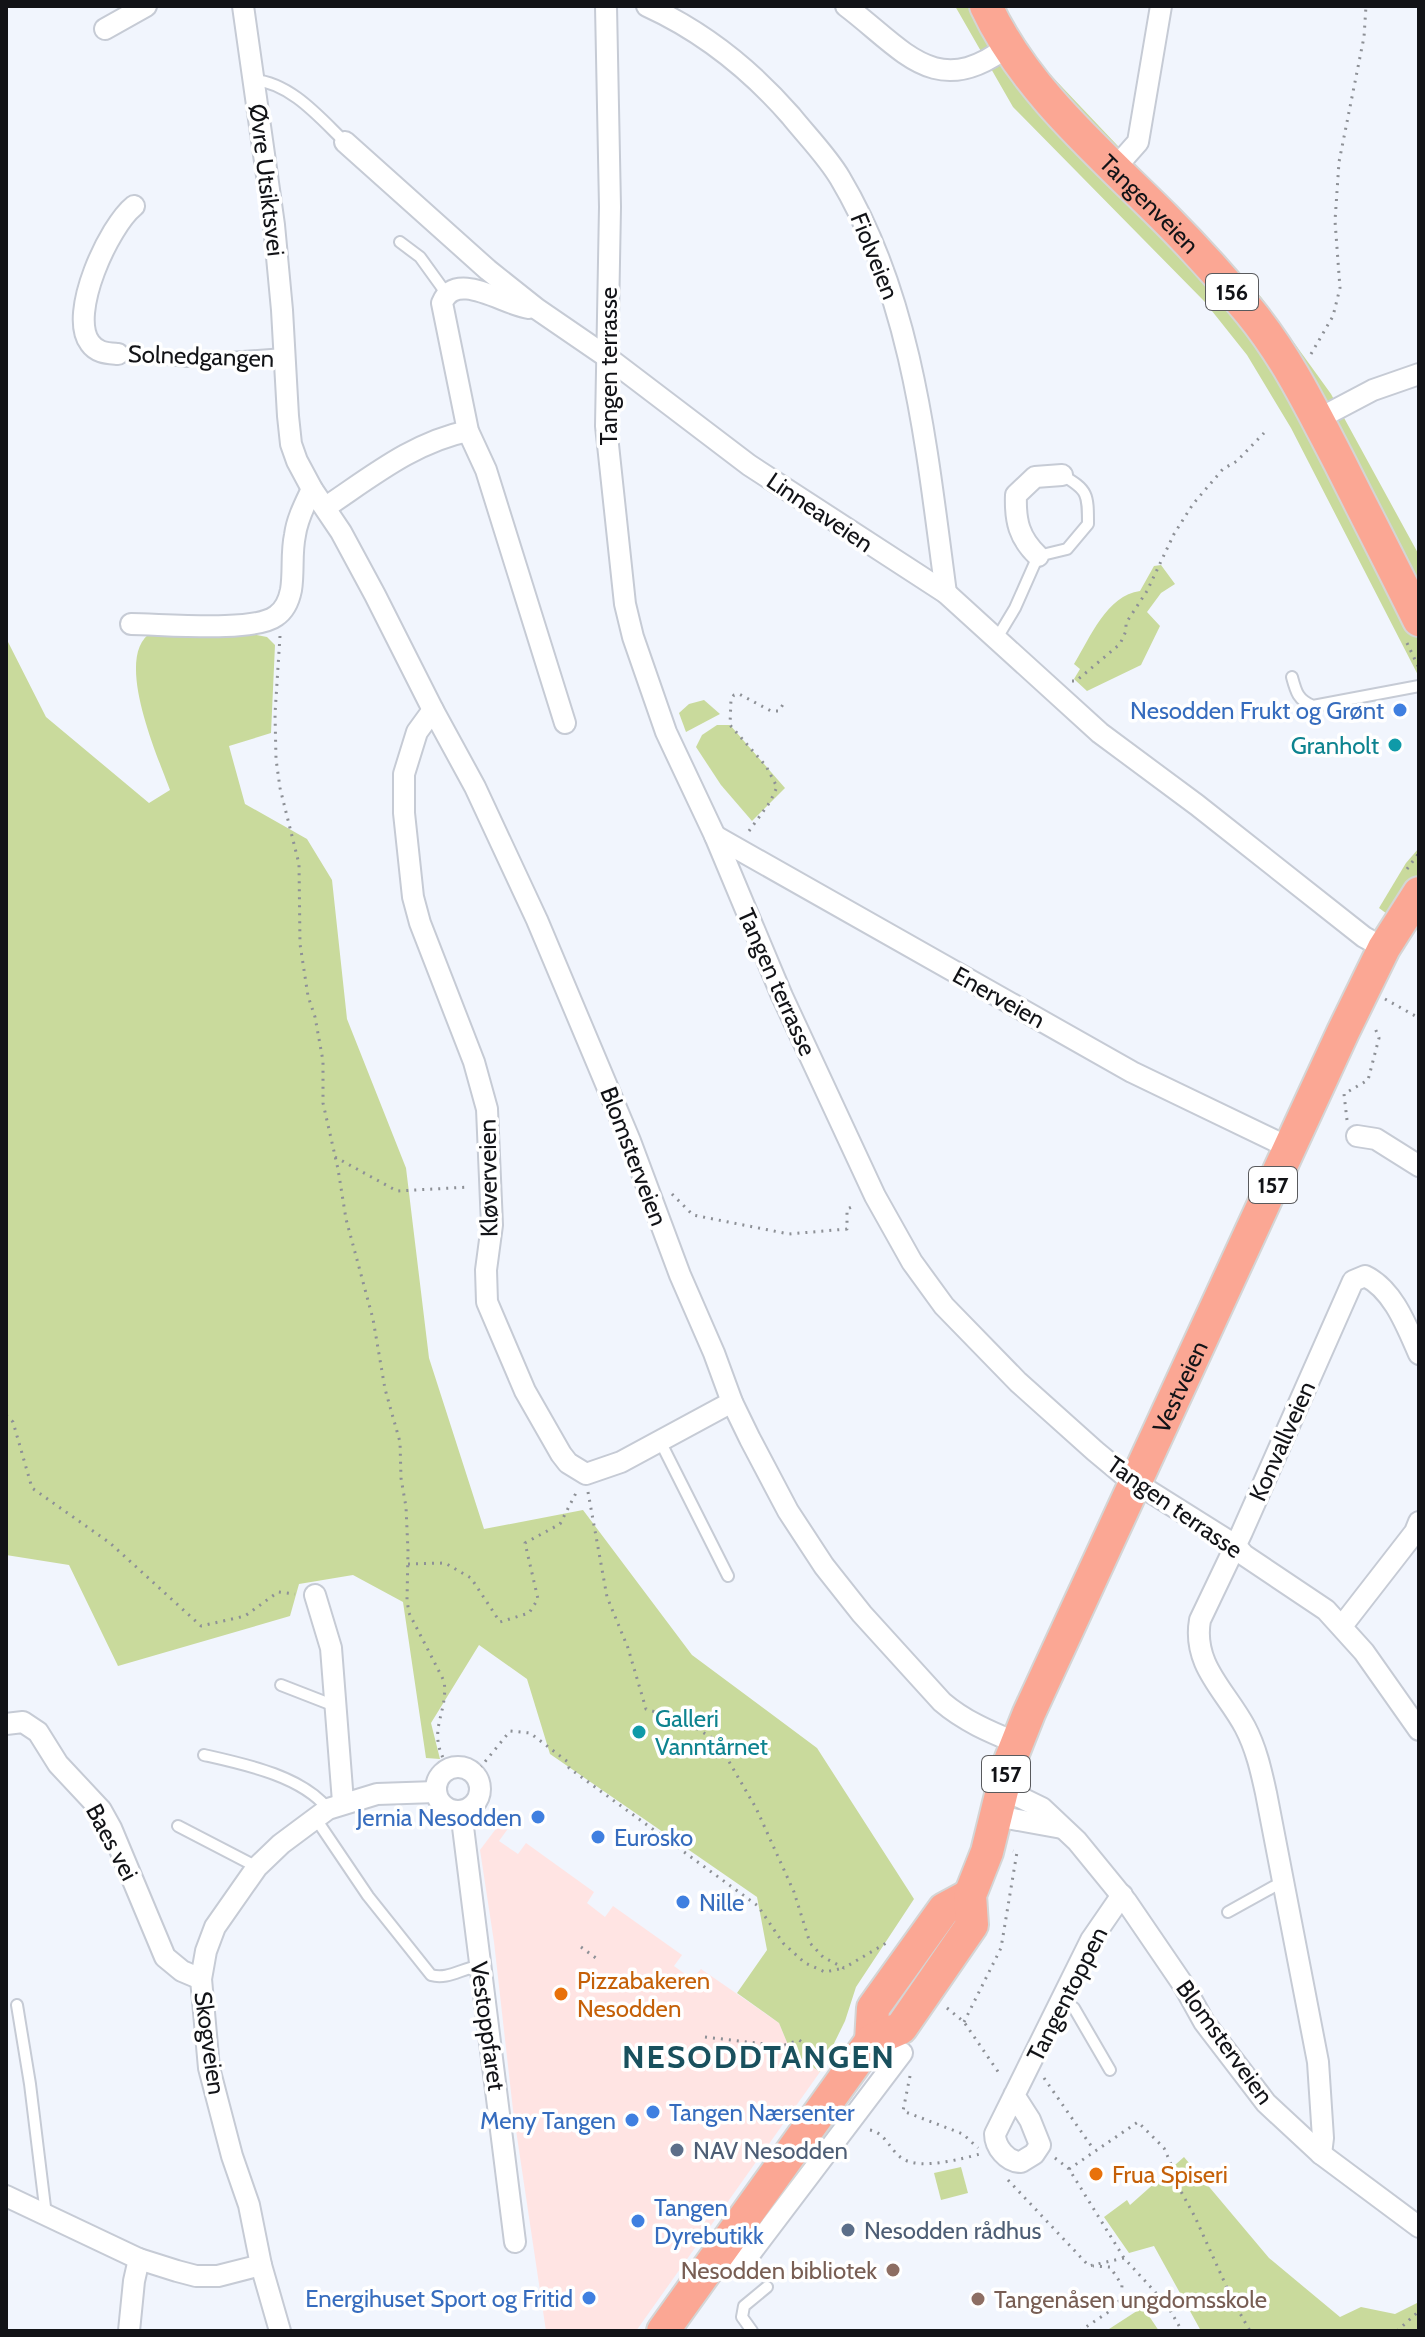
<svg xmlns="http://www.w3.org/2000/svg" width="1425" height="2337" viewBox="0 0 1425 2337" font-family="Cabin,sans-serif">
	<rect width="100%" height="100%" fill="#f1f5fd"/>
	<polygon fill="#ffe4e3" points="501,1822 501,1826 507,1830 499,1841 518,1854 526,1843 594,1892 587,1903 605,1917 613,1906 682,1955 674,1966 692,1979 701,1969 779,2023 791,2052 820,2072 636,2331 546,2331 513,2110 494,1942 480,1850"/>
	<g fill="#c9da9c">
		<polygon points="955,6 1002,6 1044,68 1261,297 1331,394 1419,555 1419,677 1291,428 1247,355 1204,301 1013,107"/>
		<path d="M1161,565L1175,584L1161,593L1147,612L1160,626L1141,665L1087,691L1074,679L1080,669L1074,664C1090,638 1107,595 1140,591L1154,566Z"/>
		<path d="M152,632L251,634L267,637L275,645L271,733L229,746L245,804L307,839L332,880L347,1019L406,1168L429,1358L484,1529L583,1510L692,1655L817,1748L914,1899L856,1987L845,2021L820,2072L791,2052L779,2023L737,1993L767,1950L757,1897L550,1754L527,1679L479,1645L431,1723L440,1759L426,1758L403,1602L353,1575L299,1584L290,1616L118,1666L69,1565L6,1555V638L46,717L149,803L170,790C158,757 112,655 152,632Z"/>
		<polygon points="704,700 720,714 686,732 679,713 689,704"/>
		<polygon points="717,725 730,725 785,788 752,821 721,785 696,747 702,735"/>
		<polygon points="1419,848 1419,915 1409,930 1379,908 1406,863"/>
		<polygon points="1184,2157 1269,2258 1340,2317 1361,2307 1395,2314 1419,2302 1419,2331 1201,2331 1154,2246 1129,2253 1104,2217 1127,2200 1130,2205"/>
		<polygon points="961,2167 968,2193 941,2200 934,2173"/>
		<polygon points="1143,2307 1159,2331 1106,2331"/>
	</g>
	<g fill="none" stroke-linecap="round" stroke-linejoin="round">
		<g stroke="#c6cbd5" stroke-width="14">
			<g id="lane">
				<path d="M254,80C291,83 320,118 345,142"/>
				<polyline points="400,242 420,257 446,293"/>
				<polyline points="118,354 187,361 284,354"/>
				<path d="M997,638L1015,608L1038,556L1067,549L1088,524C1088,494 1088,490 1062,475"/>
				<path d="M1292,677C1296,692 1298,700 1313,706L1419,686"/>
				<polyline points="660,1441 728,1576"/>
				<polyline points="281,1685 335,1706"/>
				<path d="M204,1755C244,1764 302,1776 328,1809"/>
				<path d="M316,1819L368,1896L431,1975C448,1980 462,1968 480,1966"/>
				<polyline points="178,1826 257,1867"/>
				<polyline points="1228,1912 1282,1882"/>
				<polyline points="1062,1999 1074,2008 1110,2070"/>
				<polyline points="17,2005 30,2084 46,2215"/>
				<polyline points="752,2331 742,2317 744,2306 767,2287"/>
			</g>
		</g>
		<g stroke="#c6cbd5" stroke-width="24">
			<g id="street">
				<path d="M243,6L274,225L282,310L288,416L291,444L297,461L312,489L341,532L375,595L433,710L475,787L537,920L630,1141L680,1275L714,1353L732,1402L750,1439L788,1511L824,1566L862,1614L942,1702C964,1721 990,1732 1017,1743"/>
				<polyline points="606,6 610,207 606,426 625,604 633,637 666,732 715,836 782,996 875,1196 912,1262 944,1306 1018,1382 1095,1451 1125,1476 1235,1545 1244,1555 1326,1610 1364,1652 1419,1730"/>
				<path d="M647,6C704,32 750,69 791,116C807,136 827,156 840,178C914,302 927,453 946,593"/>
				<path d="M846,6C903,49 936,102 1008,46"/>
				<polyline points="105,29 146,6"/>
				<polyline points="345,142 488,270 537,309 607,357 749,465 946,593 1100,733 1197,805 1364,937 1384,948"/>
				<polyline points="1115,168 1138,142 1161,6"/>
				<path d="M529,308C504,305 456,269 442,303L468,431L486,470L565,723"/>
				<path d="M118,354C107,353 97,353 90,343C68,314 109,226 134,206"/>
				<polyline points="1318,419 1373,390 1419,374"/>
				<path d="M326,507C371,477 414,442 468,431"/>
				<path d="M1038,556C1019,538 1015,521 1016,495L1035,477L1062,475"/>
				<path d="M131,624C162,624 253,633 276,616C285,610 289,600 291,590C294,572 291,553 295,535C297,519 305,504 312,489"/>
				<polyline points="433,710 417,732 404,774 404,813 413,897 420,923 474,1062 487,1109 492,1225 486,1270 487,1302 525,1391 561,1454 568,1463 586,1474 621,1462 732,1402"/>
				<polyline points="715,836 1132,1072 1290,1148"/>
				<polyline points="1357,1136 1376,1139 1419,1166"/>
				<polyline points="315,1595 331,1648 343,1802"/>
				<polyline points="1342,1626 1415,1532 1419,1522"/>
				<polyline points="6,1724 23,1722 38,1732 58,1764 101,1810 111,1828 165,1957 182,1971 201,1979"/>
				<circle cx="458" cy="1789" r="22"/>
				<polyline points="1001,1788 1042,1808 1077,1841 1126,1901 1184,1986 1204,2022 1266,2103 1321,2154 1419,2227"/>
				<polyline points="461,1811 515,2242"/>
				<polyline points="996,1816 1062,1828"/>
				<path d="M1014,2095L1030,2120L1040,2145L1034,2154L1021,2162C1007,2162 995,2147 995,2134L1091,1940L1122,1895"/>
				<path d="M1321,2154L1323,2138L1318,2062L1266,1793C1261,1770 1256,1748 1245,1727C1226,1691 1192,1665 1200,1620L1242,1532L1353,1281L1365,1276C1393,1289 1407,1327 1419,1354"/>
				<polyline points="6,2196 139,2259 177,2271 196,2276 218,2276 261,2265"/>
				<polyline points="740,2267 902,2053"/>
				<polyline points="129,2331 134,2281 139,2259"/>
				<polyline points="280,2331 261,2265 249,2205 232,2156 209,2068 201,1979 206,1951 215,1927 257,1867 281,1844 328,1809 377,1794 436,1792"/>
			</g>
		</g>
		<g stroke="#d4d5d5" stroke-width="36">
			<g id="primary">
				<path id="s1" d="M986,6C1025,90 1100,153 1165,218C1195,248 1223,279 1250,312C1287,357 1313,411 1340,463C1366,515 1393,567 1419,620"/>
				<polyline points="871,2041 873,2008 944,1909 970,1895"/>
				<path id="s2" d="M663,2331L871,2041L901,2028L972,1925L970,1895L987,1852L1008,1766L1029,1713L1343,1032L1384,948L1419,893"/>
			</g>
		</g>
		<g stroke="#8d9096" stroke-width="3" stroke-dasharray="2 6" stroke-linecap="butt">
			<polyline points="1311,354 1333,316 1340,288 1335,221 1339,162 1364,37 1366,6"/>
			<path d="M280,636L275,714L276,759L280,788L299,864L300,944L308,996L315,1017L323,1061V1103L338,1169L346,1219L373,1319L385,1389L400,1442L401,1478L406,1507L408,1551L407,1600L409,1613L444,1681C449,1715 424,1731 449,1768"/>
			<polyline points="1407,643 1419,668"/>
			<polyline points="1072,681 1076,681 1120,644 1126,631 1126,623 1147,591 1174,534 1193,504 1223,469 1237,461 1264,433"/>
			<polyline points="749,831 770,802 777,787 766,766 730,725 731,699 734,695 739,694 771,711 779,711 785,701"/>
			<polyline points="1407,869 1419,853"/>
			<polyline points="1385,999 1419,1018"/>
			<polyline points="1347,1120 1344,1094 1368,1080 1379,1038 1375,1028"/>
			<polyline points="335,1157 397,1191 470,1187"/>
			<polyline points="672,1194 693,1215 789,1234 847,1229 847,1209 856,1205"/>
			<polyline points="6,1415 13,1422 32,1488 110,1543 201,1626 245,1616 278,1592 295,1594"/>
			<polyline points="588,1492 607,1597 628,1648 646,1709 686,1722 717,1741 756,1808 794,1892 810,1943 823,1957 844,1968 888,1942"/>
			<polyline points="408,1564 445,1563 471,1578 500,1622 529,1613 538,1599 525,1543 560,1524 577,1491"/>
			<polyline points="475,1774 510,1731 530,1733 568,1762 569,1768 758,1906 783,1943 805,1963 825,1972 844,1968"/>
			<polyline points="581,1947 600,1961"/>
			<polyline points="947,2008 964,2022 1001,2076"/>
			<polyline points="964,2022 1001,1948 1017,1852 1013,1851"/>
			<polyline points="705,2037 782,2046 799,2040 827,2059"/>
			<polyline points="910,2076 903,2111 963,2134 978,2148"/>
			<polyline points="1044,2078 1094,2150"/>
			<path d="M870,2130C886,2133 890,2151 903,2159C921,2170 961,2159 980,2154"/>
			<polyline points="1055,2158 1069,2169 1124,2258"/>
			<polyline points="1069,2169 1138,2122 1164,2148 1171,2164 1173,2177 1195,2217 1233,2301 1250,2331"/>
			<polyline points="1008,2180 1089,2266 1124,2258 1167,2305 1182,2331"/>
			<polyline points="1080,2331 1107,2313 1121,2299 1122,2285 1110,2267 1093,2266"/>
			<polyline points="1397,2331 1419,2311"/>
		</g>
		<use href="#lane" stroke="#fff" stroke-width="10"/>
		<use href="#street" stroke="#fff" stroke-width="20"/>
		<use href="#primary" stroke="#fba794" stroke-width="32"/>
	</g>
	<g fill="#3f7fe0" stroke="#fff" stroke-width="3">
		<circle cx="1400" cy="710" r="8"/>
		<circle cx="538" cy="1817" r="8"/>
		<circle cx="598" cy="1837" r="8"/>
		<circle cx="683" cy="1902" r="8"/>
		<circle cx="653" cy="2112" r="8"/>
		<circle cx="632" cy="2120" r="8"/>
		<circle cx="638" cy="2221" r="8"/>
		<circle cx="589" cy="2298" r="8"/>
	</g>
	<g fill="#0f9aa8" stroke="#fff" stroke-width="3">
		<circle cx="1395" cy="745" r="8"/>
		<circle cx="639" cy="1732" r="8"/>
	</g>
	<g fill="#e8710a" stroke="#fff" stroke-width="3">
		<circle cx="561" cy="1994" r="8"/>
		<circle cx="1096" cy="2174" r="8"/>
	</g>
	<g fill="#5c6f8a" stroke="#fff" stroke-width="3">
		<circle cx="677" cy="2150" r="8"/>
		<circle cx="848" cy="2230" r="8"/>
	</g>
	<g fill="#8d6e63" stroke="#fff" stroke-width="3">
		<circle cx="893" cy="2270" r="8"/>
		<circle cx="978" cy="2299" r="8"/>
	</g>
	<g text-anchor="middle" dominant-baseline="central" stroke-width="7" stroke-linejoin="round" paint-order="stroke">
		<g fill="#fff" stroke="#595a5d" stroke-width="2">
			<rect x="1206" y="274" width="52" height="36" rx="6"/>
			<rect x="1249" y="1167" width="48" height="36" rx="6"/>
			<rect x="982" y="1756" width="48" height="36" rx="6"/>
		</g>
		<g font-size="22" font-weight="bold" fill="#121317">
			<text x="1232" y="292">156</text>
			<text x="1273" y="1185">157</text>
			<text x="1006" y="1774">157</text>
		</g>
		<g font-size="24" fill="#121317" stroke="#fff">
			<text transform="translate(267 180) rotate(83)">Øvre Utsiktsvei</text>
			<text stroke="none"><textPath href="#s1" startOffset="258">Tangenveien</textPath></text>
			<text transform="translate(875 256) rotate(68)">Fiolveien</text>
			<text transform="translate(201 356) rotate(2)">Solnedgangen</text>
			<text transform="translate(608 366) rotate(-90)">Tangen terrasse</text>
			<text transform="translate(820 512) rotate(34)">Linneaveien</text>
			<text transform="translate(777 982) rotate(66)">Tangen terrasse</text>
			<text transform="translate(999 997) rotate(29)">Enerveien</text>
			<text transform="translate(634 1156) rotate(69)">Blomsterveien</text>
			<text transform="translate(488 1178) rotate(-91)">Kløverveien</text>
			<text stroke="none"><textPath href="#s2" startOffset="1096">Vestveien</textPath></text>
			<text transform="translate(1282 1441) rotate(-66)">Konvallveien</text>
			<text transform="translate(1175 1507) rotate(35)">Tangen terrasse</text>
			<text transform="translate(112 1842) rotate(62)">Baes vei</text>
			<text transform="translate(1067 1994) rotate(-63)">Tangentoppen</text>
			<text transform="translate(488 2026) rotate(82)">Vestoppfaret</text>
			<text transform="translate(1225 2042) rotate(54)">Blomsterveien</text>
			<text transform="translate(210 2043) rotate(82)">Skogveien</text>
		</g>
		<g font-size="24" fill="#366cbe" stroke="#fff" text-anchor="end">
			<text x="1384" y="710">Nesodden Frukt og Grønt</text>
			<text x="522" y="1817">Jernia Nesodden</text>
			<text x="614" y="1837" text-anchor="start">Eurosko</text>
			<text x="699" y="1902" text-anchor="start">Nille</text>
			<text x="669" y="2112" text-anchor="start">Tangen Nærsenter</text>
			<text x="616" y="2120">Meny Tangen</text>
			<text x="654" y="2207" text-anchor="start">Tangen<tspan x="654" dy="28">Dyrebutikk</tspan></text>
			<text x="573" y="2298">Energihuset Sport og Fritid</text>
		</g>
		<g font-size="24" fill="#0d838f" stroke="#fff" text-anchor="end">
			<text x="1379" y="745">Granholt</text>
			<text x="655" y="1718" text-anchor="start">Galleri<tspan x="655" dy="28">Vanntårnet</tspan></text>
		</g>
		<g font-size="24" fill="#c56008" stroke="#fff" text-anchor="start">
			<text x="577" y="1980">Pizzabakeren<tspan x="577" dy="28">Nesodden</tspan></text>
			<text x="1112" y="2174">Frua Spiseri</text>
		</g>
		<g font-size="24" fill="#4e5e75" stroke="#fff" text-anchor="start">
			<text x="693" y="2150">NAV Nesodden</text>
			<text x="864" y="2230">Nesodden rådhus</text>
		</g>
		<g font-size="24" fill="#785e54" stroke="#fff" text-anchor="end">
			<text x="877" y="2270">Nesodden bibliotek</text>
			<text x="994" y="2299" text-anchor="start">Tangenåsen ungdomsskole</text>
		</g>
		<g font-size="32" font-weight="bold" letter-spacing="2" fill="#19505d" stroke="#fff">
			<text x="759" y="2056">NESODDTANGEN</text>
		</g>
	</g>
	<rect width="1425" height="2337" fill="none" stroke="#121317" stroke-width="16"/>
</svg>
